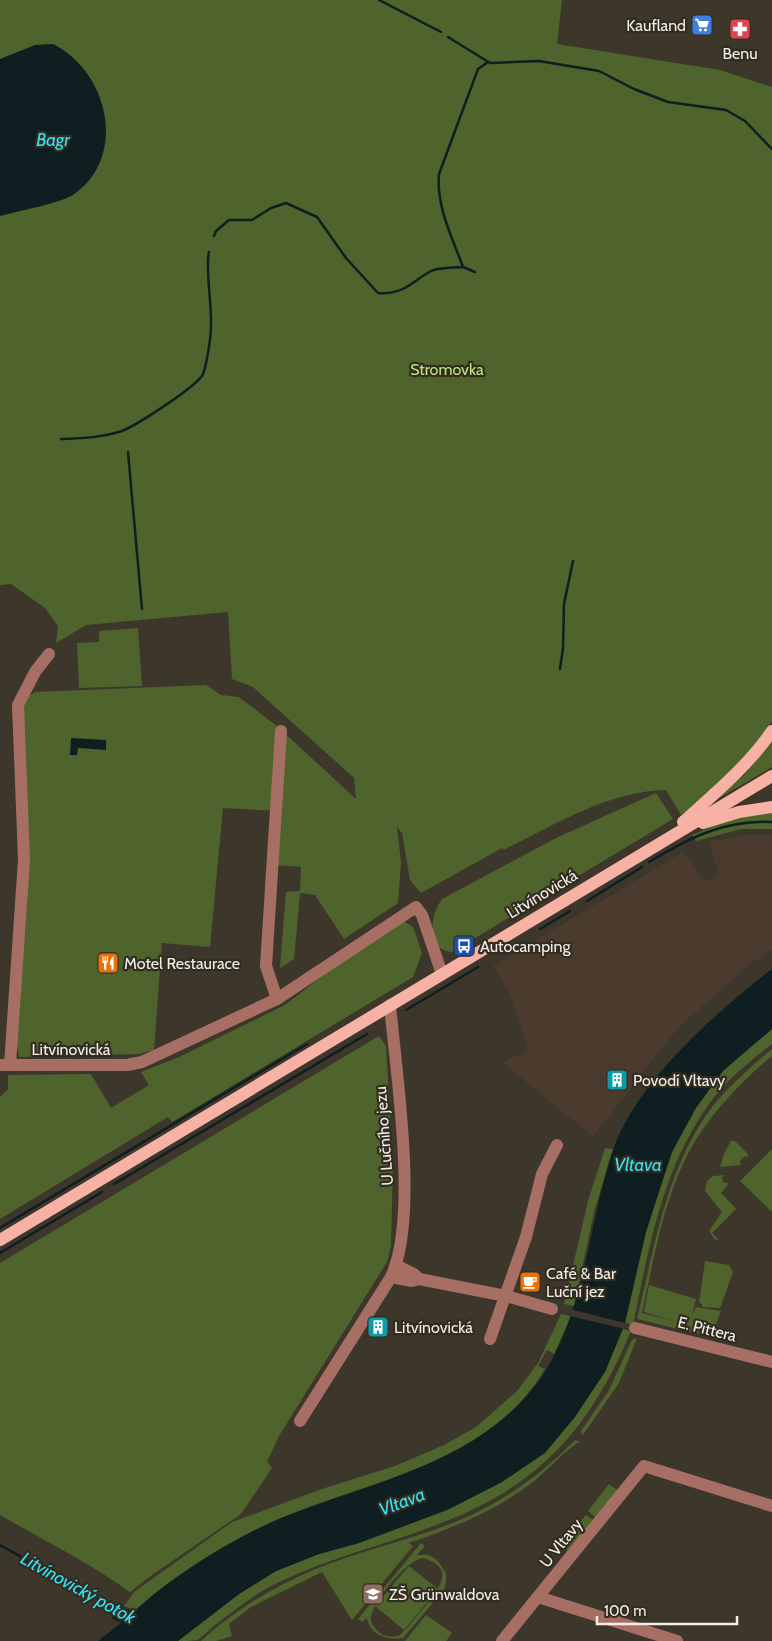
<svg xmlns="http://www.w3.org/2000/svg" width="772" height="1641" viewBox="0 0 772 1641" font-family="Cabin,sans-serif">
	<rect width="100%" height="100%" fill="#3c362b"/>
	<polygon fill="#4a3b2e" points="745,835 772,835 772,950 753,962 690,1017 667,1041 593,1137 502,1062 529,1051 511,996 493,966 683,852 706,882 719,874 708,842"/>
	<g fill="#4f642c" fill-rule="evenodd">
		<path d="M0,0H562L557,44L720,70L772,87V721C749,759 717,789 681,815L666,790C608,791 553,826 503,850L502,848L421,893L410,880L402,833L397,827L401,862L398,903L344,939L315,895L300,893L294,959L280,968L286,892L300,891L301,867L275,865L279,811L223,808L210,947L162,943L154,1050L139,1054L19,1057L16,1040L22,709L29,696L35,692L206,685L221,695L239,697L277,726L356,799L354,778L253,687L232,679L228,612L86,625L56,643L58,626L45,608L11,584L0,585Z"/>
		<polygon points="138,628 142,686 79,688 77,643 99,642 99,631"/>
		<polygon points="772,740 772,767 714,801 743,776"/>
		<path d="M656,793L673,819L452,952C425,950 430,915 442,899L556,838Z"/>
		<polygon points="772,812 772,829 741,829 696,841 692,835 724,821"/>
		<polygon points="404,921 413,927 422,953 413,977 172,1122 168,1117 0,1219 0,1097 8,1089 8,1075 91,1074 111,1108 149,1085 141,1072 179,1057 285,1005 334,967"/>
		<path d="M772,1029V1044C750,1061 725,1081 709,1104C662,1169 649,1248 633,1325L625,1323C645,1237 661,1138 723,1071C737,1056 756,1043 772,1029Z"/>
		<path d="M379,1036L386,1046L393,1162L391,1246L387,1262L279,1436L267,1462L272,1468L241,1514L152,1575L130,1592C90,1563 43,1540 0,1515V1263Z"/>
		<path d="M772,1049V1056C744,1079 717,1107 697,1138C665,1189 655,1254 642,1313L674,1321L644,1312L649,1285L696,1299L692,1315L696,1307L721,1311L711,1337L637,1319C653,1253 664,1182 701,1123C719,1094 746,1071 772,1049Z"/>
		<polygon points="731,1141 735,1141 748,1154 748,1157 745,1156 740,1161 741,1165 720,1167 724,1154"/>
		<polygon points="605,1148 613,1149 594,1212 574,1306 564,1304 588,1201"/>
		<polygon points="772,1149 772,1212 740,1181"/>
		<polygon points="726,1175 722,1177 723,1182 729,1183 721,1193 736,1209 712,1233 718,1239 716,1241 709,1231 722,1212 705,1191 707,1181 713,1176"/>
		<polygon points="705,1261 729,1265 733,1272 720,1308 702,1307 702,1304 699,1303"/>
		<path d="M561,1314L571,1316L554,1354L547,1350L538,1366L545,1369C487,1466 367,1480 272,1522C233,1539 197,1565 162,1589C152,1595 144,1604 135,1610L124,1606L134,1592L232,1522L325,1488L395,1466L444,1445L476,1427L517,1391L538,1363Z"/>
		<path d="M623,1329L631,1331C591,1426 542,1484 444,1522C389,1544 331,1557 277,1583C254,1594 232,1612 211,1628C207,1632 202,1637 197,1640C192,1641 184,1641 178,1641L239,1594L276,1571L319,1554L359,1543L447,1510L502,1482L605,1372Z"/>
		<polygon points="637,1338 619,1383 583,1435 584,1438 581,1431 609,1390 632,1340"/>
		<path d="M575,1440L580,1442C569,1446 545,1473 533,1482C495,1511 453,1528 409,1543L413,1546L352,1620L322,1572L251,1607L229,1624L232,1636L216,1641H201C233,1611 272,1588 313,1570C361,1550 412,1540 460,1520C504,1501 542,1474 575,1440Z"/>
		<polygon points="609,1484 617,1490 595,1517 588,1511"/>
		<polygon points="586,1515 593,1520 568,1551 561,1546"/>
		<path d="M421,1543L425,1546L417,1555H429L437,1560L446,1573V1583L444,1590L403,1638C387,1641 369,1634 367,1618L362,1622L358,1619ZM423,1558C459,1568 436,1592 423,1609C415,1617 408,1628 400,1635C386,1640 376,1633 371,1621C369,1605 407,1559 423,1558Z"/>
		<polygon points="409,1566 438,1589 404,1630 375,1606"/>
		<polygon points="426,1615 452,1633 446,1641 405,1641"/>
	</g>
	<g fill="#0f1e20">
		<path d="M53,44C108,71 129,157 73,195C63,202 15,212 0,216V59L35,45Z"/>
		<polygon points="71,738 106,740 106,750 78,748 77,755 70,755"/>
		<path d="M772,969V1029L723,1071L696,1108L672,1152L646,1232L625,1323L605,1372L575,1417L545,1453L502,1482L447,1510L359,1543L319,1554L276,1571L239,1594L178,1641H98L121,1623L111,1618L121,1607L134,1612C169,1577 243,1532 289,1515C369,1484 463,1465 524,1399C586,1332 585,1230 614,1147C639,1080 716,1012 772,969Z"/>
	</g>
	<polygon fill="#3c362b" points="570,1309 625,1323 628,1323 625,1329 569,1316"/>
	<g fill="none" stroke-linecap="round" stroke-linejoin="round">
		<g stroke="#0f1e20" stroke-width="2.5">
			<polyline points="379,0 441,32"/>
			<polyline points="448,37 490,63 539,61 599,71 634,89 668,102 726,110 745,121 772,149"/>
			<path d="M214,236L216,231L229,220H252L271,208L286,203L317,217L346,258L378,293C404,295 411,282 431,271C440,267 453,268 463,267C452,237 436,206 439,174L478,69L488,62"/>
			<polyline points="463,267 475,272"/>
			<path d="M61,439C82,438 101,438 122,431C135,426 198,386 203,374C207,363 211,337 211,325C212,307 205,265 209,252"/>
			<polyline points="128,452 142,609"/>
			<polyline points="560,669 563,648 564,604 573,561"/>
			<path d="M649,862C689,838 723,820 772,822"/>
			<polyline points="587,901 642,867"/>
			<polyline points="540,929 570,911"/>
			<polyline points="406,1010 478,967"/>
			<polyline points="114,1184 367,1034"/>
			<polyline points="0,1228 307,1044"/>
			<polyline points="0,1253 102,1192"/>
			<polyline points="0,1545 119,1611"/>
		</g>
		<g stroke="#a76e63" stroke-width="12">
			<polyline points="277,999 266,966 281,731"/>
			<polyline points="0,1065 127,1065 142,1062 277,999 416,907 422,915 442,974"/>
			<polyline points="10,1065 24,860 18,705 35,672 49,654"/>
			<polyline points="396,1265 414,1274 419,1279"/>
			<polyline points="391,1277 412,1281 419,1279 506,1296 552,1309"/>
			<polyline points="635,1328 772,1362"/>
			<polyline points="490,1339 526,1237 542,1174 557,1145"/>
			<path d="M300,1421L391,1277C419,1217 396,1073 390,1005"/>
			<polyline points="538,1597 677,1641"/>
			<polyline points="502,1641 644,1466 772,1506"/>
		</g>
		<g stroke="#f8b2a5" stroke-width="12">
			<path d="M683,822C715,793 747,767 772,731"/>
			<polyline points="703,823 739,812 772,807"/>
			<polyline points="0,1240 772,776"/>
		</g>
	</g>
	<defs>
		<g id="supermarket-square" transform="scale(1.125)"><rect x="-9" y="-9" width="18" height="18" rx="4" fill="#3f7fe0" stroke="#322c21"/><path d="M-6-5.5h2.5l.6 2H6L4.5 2H-2.5L-4.4-4H-6ZM-1.5 3.2a1.3 1.3 0 1 0 .1 0ZM3 3.2a1.3 1.3 0 1 0 .1 0Z" fill="#fff"/></g>
		<g id="pharmacy-square" transform="scale(1.125)"><rect x="-9" y="-9" width="18" height="18" rx="4" fill="#e0444e" stroke="#322c21"/><path d="M-2-6h4v4h4v4h-4v4h-4v-4h-4v-4h4Z" fill="#fff"/></g>
		<g id="bus-square" transform="scale(1.125)"><rect x="-9" y="-9" width="18" height="18" rx="4" fill="#1a4fb4" stroke="#322c21"/><path d="M-5-6H5V4H4V6H2V4H-2V6H-4V4H-5ZM-3.5-4V0h7V-4ZM-3.5 1.2v1.5H-2V1.2ZM2 1.2v1.5H3.5V1.2Z" fill="#fff"/></g>
		<g id="restaurant-square" transform="scale(1.125)"><rect x="-9" y="-9" width="18" height="18" rx="4" fill="#e8710a" stroke="#322c21"/><path d="M-5-6h1v4h1v-4h1v4h1v-4h1v5L-1.5 .5V6h-2V.5L-5-1ZM5-6V6H3V1.5H1.5Q1.5-4 5-6Z" fill="#fff"/></g>
		<g id="building-square" transform="scale(1.125)"><rect x="-9" y="-9" width="18" height="18" rx="4" fill="#0f9aa8" stroke="#322c21"/><path d="M-4-6H4V6H1V3H-1V6H-4ZM-2.5-4.3h1.7v1.8h-1.7ZM.8-4.3h1.7v1.8H.8ZM-2.5-1h1.7V.8h-1.7ZM.8-1h1.7V.8H.8Z" fill="#fff"/></g>
		<g id="cafe-square" transform="scale(1.125)"><rect x="-9" y="-9" width="18" height="18" rx="4" fill="#e8710a" stroke="#322c21"/><path d="M-5.5-4.5H6V0H3Q3 3.5 0 3.5H-2.5Q-5.5 3.5-5.5 0ZM3-3.2v2h1.7v-2ZM-6 4.5H4V6H-6Z" fill="#fff"/></g>
		<g id="school-square" transform="scale(1.125)"><rect x="-9" y="-9" width="18" height="18" rx="4" fill="#8d6e63" stroke="#322c21"/><path d="M0-5L7-2L0 1L-7-2ZM-4 1L0 2.5L4 1V4Q0 6-4 4Z" fill="#fff"/></g>
	</defs>
	<g fill-rule="evenodd">
		<use href="#supermarket-square" x="702" y="25"/>
		<use href="#pharmacy-square" x="740" y="29"/>
		<use href="#bus-square" x="464" y="946"/>
		<use href="#restaurant-square" x="108" y="963"/>
		<use href="#building-square" x="617" y="1080"/>
		<use href="#cafe-square" x="530" y="1282"/>
		<use href="#building-square" x="378" y="1327"/>
		<use href="#school-square" x="373" y="1594"/>
	</g>
	<g text-anchor="middle" dominant-baseline="central" stroke-width="4.5" stroke-linejoin="round" paint-order="stroke">
		<g font-size="16" fill="#f3efe8" stroke="#322c21" text-anchor="start">
			<text x="686" y="25" text-anchor="end">Kaufland</text>
			<text x="740" y="53" text-anchor="middle">Benu</text>
			<text x="480" y="946">Autocamping</text>
			<text x="124" y="963">Motel Restaurace</text>
			<text x="633" y="1080">Povodí Vltavy</text>
			<text x="546" y="1273">Café &amp; Bar<tspan x="546" dy="18">Luční jez</tspan></text>
			<text x="394" y="1327">Litvínovická</text>
			<text x="389" y="1594">ZŠ Grünwaldova</text>
		</g>
		<g font-size="16" fill="#bde47e" stroke="#322c21">
			<text x="447" y="369">Stromovka</text>
		</g>
		<g font-size="16" fill="#f3efe8" stroke="#322c21">
			<text transform="translate(542 894) rotate(-31)">Litvínovická</text>
			<text x="71" y="1049">Litvínovická</text>
			<text transform="translate(384 1136) rotate(-94)">U Lučního jezu</text>
			<text transform="translate(707 1329) rotate(14)">E. Pittera</text>
			<text transform="translate(561 1543) rotate(-51)">U Vltavy</text>
		</g>
		<g font-size="18" font-style="italic" fill="#34e5fa" stroke="#322c21">
			<text x="53" y="140">Bagr</text>
			<text x="638" y="1165">Vltava</text>
			<text transform="translate(402 1502) rotate(-21)">Vltava</text>
			<text transform="translate(78 1588) rotate(29)">Litvínovický potok</text>
		</g>
	</g>
	<path d="M597 1616v8h140v-8" fill="none" stroke="#f3efe8" stroke-width="2.5"/>
	<text x="604" y="1616" font-size="15" fill="#f3efe8" stroke="#322c21" stroke-width="4" paint-order="stroke">100 m</text>
</svg>
